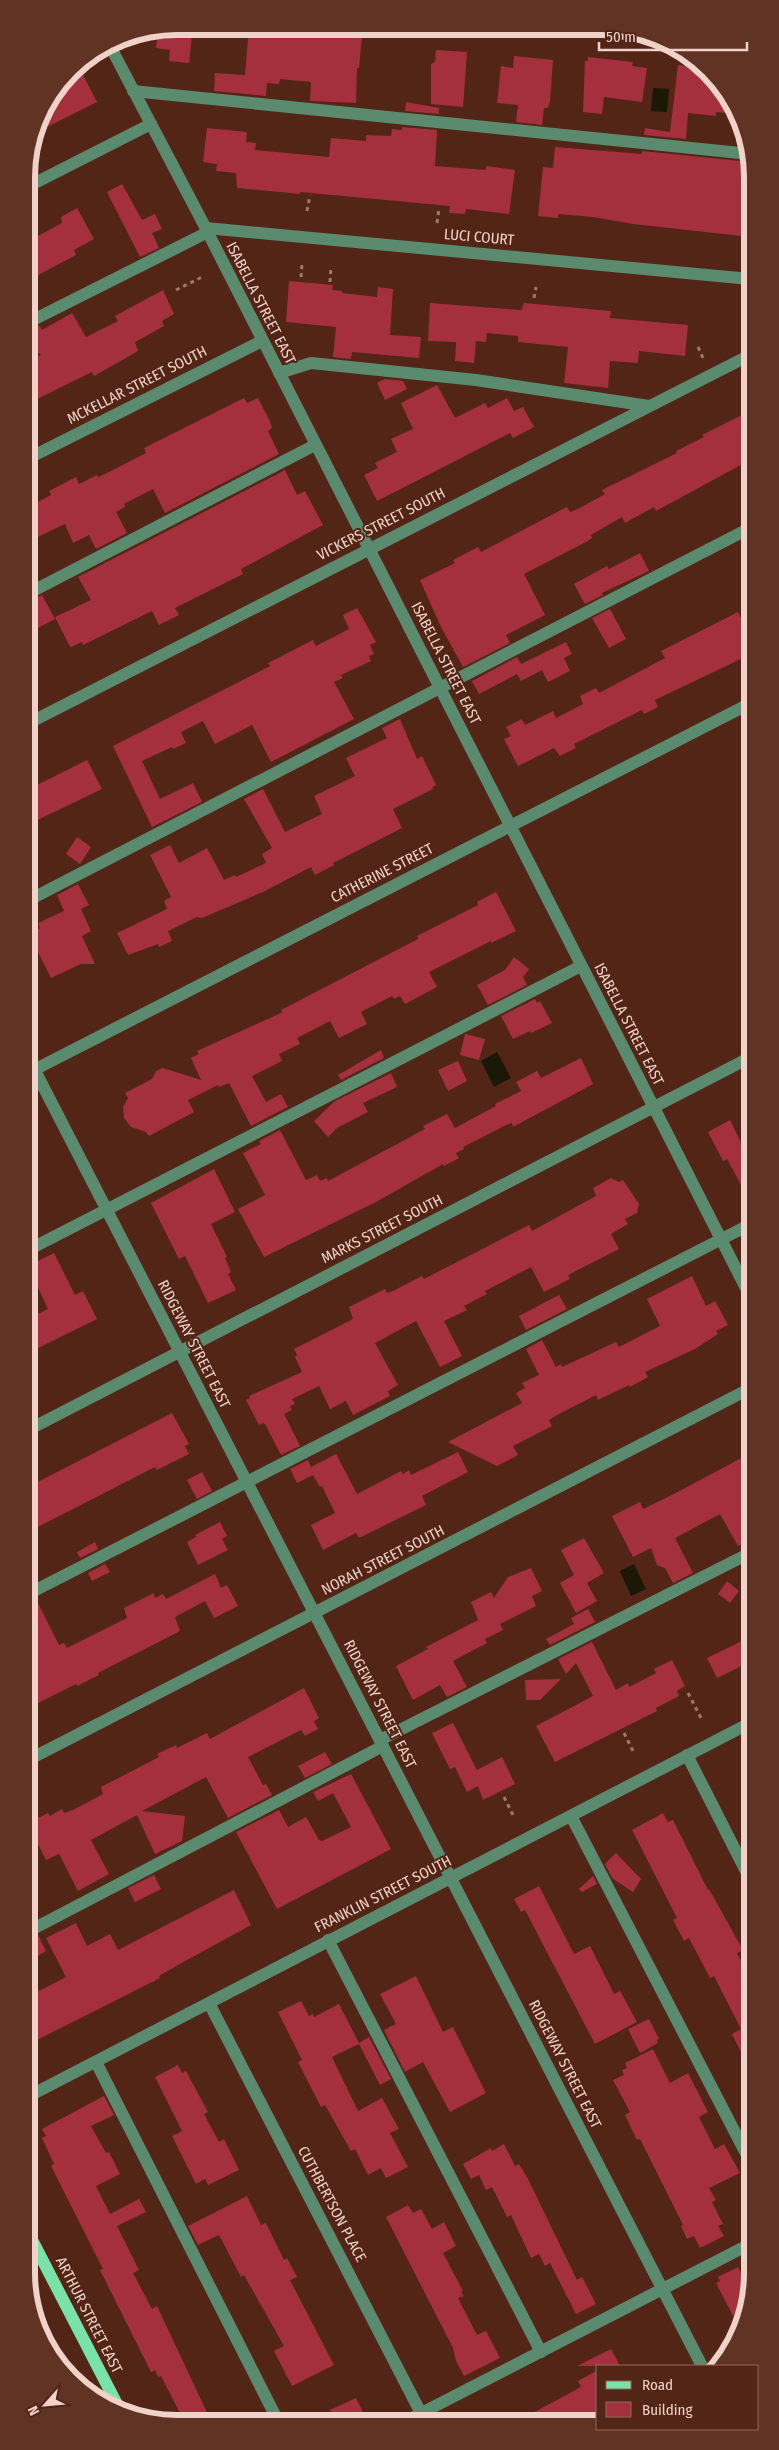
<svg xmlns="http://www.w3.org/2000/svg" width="779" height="2450" viewBox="0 0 779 2450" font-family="'Fira Sans Condensed',sans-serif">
	<rect width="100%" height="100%" fill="#532516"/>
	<polygon fill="#622b1b" points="29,2293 47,2328 39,2332 29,2302"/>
	<g fill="#1b1807">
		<polygon points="653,88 669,89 667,112 651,111"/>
		<polygon points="497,1052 511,1078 494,1087 481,1061"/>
		<polygon points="634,1564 646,1589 631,1596 620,1571"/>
	</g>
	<g fill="#a4303e">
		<polygon points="177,26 193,26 189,63 169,61 170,50 156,48 158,30"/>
		<polygon points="249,27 304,27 324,33 362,36 359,68 357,68 356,103 310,101 311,82 280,79 279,84 267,83 266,96 214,91 215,73 245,75"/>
		<polygon points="436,50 467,52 463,107 431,104 431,64 435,62"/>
		<polygon points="514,56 553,60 550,101 548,108 544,108 542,125 516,122 518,105 497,103 501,66 513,68"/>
		<polygon points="588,57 633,62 632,66 647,68 642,102 604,97 602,114 583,112 585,61 588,61"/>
		<polygon points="685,62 700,64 709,71 730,100 729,113 716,112 716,116 688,113 686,139 644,135 645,128 670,132 678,65 685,66"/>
		<polygon points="82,73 97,102 35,133 38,119 62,83"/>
		<polygon points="406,102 439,108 439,114 405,111"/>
		<polygon points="402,127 437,130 435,166 486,170 486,166 515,170 509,214 466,209 465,214 449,213 450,206 300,192 300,194 237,188 236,173 216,171 217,164 203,162 207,128 247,132 246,142 256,143 255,150 329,157 331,138 366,141 366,135 391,136 392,129 402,130"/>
		<polygon points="555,147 642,154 642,151 750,162 750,237 633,224 593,217 558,214 558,218 538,216 543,167 553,168"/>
		<polygon points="122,184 142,220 155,214 162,229 152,233 159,248 140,257 107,192"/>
		<polygon points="77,208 94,239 74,250 76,255 27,281 27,242 62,223 61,217"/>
		<polygon points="289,281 333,285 332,290 342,291 342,293 377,297 378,287 393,289 390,335 421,337 419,358 352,352 351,359 333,357 336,327 286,322"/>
		<polygon points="163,290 174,314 162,321 164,326 135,342 138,351 94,376 92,372 27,404 27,361 41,355 27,343 27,331 40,326 42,330 72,313 86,337 118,321 115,316"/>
		<polygon points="430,303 521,310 524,303 611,311 610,318 688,325 685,356 639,351 638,363 610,361 608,388 564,383 568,347 518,342 518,336 487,333 486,342 476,341 474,363 455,361 456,342 428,341"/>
		<polygon points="385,379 403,381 407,389 385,400 377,383"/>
		<polygon points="437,385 455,418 485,403 488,408 507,398 514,411 523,407 534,427 513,438 510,433 377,501 364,475 378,468 375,463 397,452 391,439 413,429 401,403"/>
		<polygon points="244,398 247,403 258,398 270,421 272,428 268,431 279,454 165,513 153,489 124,504 125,507 116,512 127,533 96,549 89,535 73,543 65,524 27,542 27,508 51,495 49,491 76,477 79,484 97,475 99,477 146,453 144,448"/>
		<polygon points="750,411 750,460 656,511 654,507 625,523 622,517 591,535 592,538 586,542 524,574 545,615 506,635 510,643 463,667 441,627 420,580 455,563 453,560 478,547 481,552 567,507 570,512 578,509 605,494 602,490 677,453 676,451 704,437 702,435"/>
		<polygon points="285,470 297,495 305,491 323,525 241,569 243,574 175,608 179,615 159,625 152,611 83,645 82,642 71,647 69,645 55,617 91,600 78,577"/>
		<polygon points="640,553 649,571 602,593 603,595 585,604 574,584 607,566 609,569"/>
		<polygon points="42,595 55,619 36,629 27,611 27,602"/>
		<polygon points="357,608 376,642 370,645 374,654 369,656 371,661 341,675 343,678 334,682 354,719 271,762 252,725 215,744 203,721 181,732 186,743 173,749 172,747 142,761 160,799 193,783 202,802 152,827 113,746 270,666 268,663 313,640 316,646 349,629 343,615"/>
		<polygon points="610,609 626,639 609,648 592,618"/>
		<polygon points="738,612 750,635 751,654 655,700 658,707 644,714 642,710 574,744 576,748 560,756 554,748 518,766 504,739 511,736 506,727 522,719 525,725 553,711 556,718 583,704 580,696 596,688 599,693 665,658 661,651"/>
		<polygon points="566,642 572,654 564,658 570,671 548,682 542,670 521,681 517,674 479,694 472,681 517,657 521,664"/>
		<polygon points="400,719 417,759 422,756 436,785 432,787 433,789 393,809 402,828 333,863 334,865 315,875 311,867 263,892 202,918 197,917 168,931 172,941 159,947 158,944 128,955 117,933 167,909 164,901 171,897 150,855 170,845 179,863 207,848 224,880 235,875 236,877 266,863 262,854 272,848 244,799 263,789 285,832 322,814 314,796 355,776 346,758 387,738 382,728"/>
		<polygon points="87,760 102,789 27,825 27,790"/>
		<polygon points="77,837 91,847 80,864 66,854"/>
		<polygon points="78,884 89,905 81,909 91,931 82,936 95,964 81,964 51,978 29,934 40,928 38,923 64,911 57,895"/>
		<polygon points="496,892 516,931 491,943 491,941 429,972 437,987 405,1004 400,996 394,999 392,996 361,1012 367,1024 339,1038 330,1021 297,1038 300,1044 279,1054 282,1061 252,1076 266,1102 281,1094 288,1107 251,1126 229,1083 219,1087 218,1085 188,1100 194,1112 149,1136 146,1132 131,1127 124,1118 123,1107 128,1098 125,1093 152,1079 156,1071 163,1068 201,1080 191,1058 199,1054 197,1051 283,1012 281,1010 418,939 417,936 478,905 477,902"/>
		<polygon points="514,957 529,969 523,977 527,985 488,1005 477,985 505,970"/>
		<polygon points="535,999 537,1003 540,1001 552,1023 531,1033 530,1031 513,1039 501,1016"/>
		<polygon points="465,1034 485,1039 479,1060 460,1055"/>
		<polygon points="381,1050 384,1058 341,1080 338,1075"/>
		<polygon points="581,1058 593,1084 513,1127 512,1123 506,1125 463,1147 464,1149 456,1153 459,1158 444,1166 443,1164 376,1202 264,1257 238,1209 265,1195 243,1153 261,1144 259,1141 280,1130 306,1180 317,1175 320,1181 327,1178 328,1181 425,1129 423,1126 447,1114 455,1128 496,1106 495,1104 521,1091 516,1082 537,1071 541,1078"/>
		<polygon points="458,1061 467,1081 448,1091 438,1070"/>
		<polygon points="391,1073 397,1087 363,1103 368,1112 337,1128 328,1137 314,1121 335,1101"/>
		<polygon points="730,1120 751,1163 751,1203 727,1159 723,1161 708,1132"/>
		<polygon points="214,1169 235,1212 211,1224 227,1257 225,1258 231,1272 228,1274 236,1290 208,1303 185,1256 179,1259 151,1203"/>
		<polygon points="611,1178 619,1182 623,1180 639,1204 637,1213 625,1219 628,1224 611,1234 619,1249 568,1275 570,1279 544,1292 531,1267 485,1291 487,1294 464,1306 467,1310 444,1321 462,1356 440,1367 416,1321 375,1343 398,1385 388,1391 390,1396 353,1415 346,1401 330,1409 319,1386 292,1399 295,1404 290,1406 292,1410 284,1414 300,1446 281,1455 265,1424 263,1423 259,1425 246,1400 250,1398 249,1396 302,1372 295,1357 297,1355 294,1349 353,1319 349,1307 385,1289 387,1293 391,1292 422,1276 424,1279 529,1225 532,1231 596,1196 593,1188"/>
		<polygon points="54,1253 75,1295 83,1291 97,1319 28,1353 28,1319 48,1309 28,1266"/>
		<polygon points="692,1276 706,1306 715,1301 728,1325 716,1331 718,1334 695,1349 645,1372 648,1377 630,1387 629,1385 598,1400 596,1395 557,1415 549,1420 552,1426 513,1446 518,1455 497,1466 448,1442 522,1403 516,1393 525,1388 522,1383 539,1375 526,1349 542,1340 556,1367 561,1364 562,1367 616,1342 619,1347 660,1326 647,1299"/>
		<polygon points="559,1295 567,1309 526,1330 519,1316"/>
		<polygon points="172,1413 189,1444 185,1446 189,1454 157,1470 155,1467 28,1532 28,1487"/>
		<polygon points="458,1452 468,1472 422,1496 426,1505 359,1538 356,1533 323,1550 311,1525 335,1513 322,1486 320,1487 313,1475 297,1483 290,1469 308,1460 311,1467 336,1454 357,1494 401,1471 403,1474 409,1470 411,1475"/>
		<polygon points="751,1453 752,1539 738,1546 720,1514 675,1538 693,1573 673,1583 665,1568 657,1565 651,1548 633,1557 612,1516 640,1502 643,1509 672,1495"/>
		<polygon points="202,1472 212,1491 197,1499 187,1480"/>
		<polygon points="220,1522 227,1536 222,1539 228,1550 198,1565 187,1542 196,1537 195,1535"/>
		<polygon points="584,1538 604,1573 587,1583 597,1601 576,1613 560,1583 574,1575 561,1550"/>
		<polygon points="95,1542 98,1549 80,1558 77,1552"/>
		<polygon points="105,1564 110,1572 92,1581 88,1573"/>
		<polygon points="531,1568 542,1591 532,1596 536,1606 500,1624 503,1630 485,1639 487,1643 453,1661 467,1687 447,1697 440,1685 413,1700 396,1666 428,1649 426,1647 478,1620 471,1602 491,1592 494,1598 508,1577"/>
		<polygon points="215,1574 221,1588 227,1585 238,1606 214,1618 205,1601 175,1617 180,1631 98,1673 99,1675 77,1686 76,1684 28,1708 28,1602 36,1599 59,1645 64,1643 67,1648 127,1618 124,1608 154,1593 155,1598 163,1594 166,1599"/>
		<polygon points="727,1581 739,1591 730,1603 718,1594"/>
		<polygon points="588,1609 595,1622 550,1645 546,1639 574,1624 571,1618"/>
		<polygon points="752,1636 752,1661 717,1678 707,1658"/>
		<polygon points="592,1642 616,1690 628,1683 629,1687 656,1673 654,1669 672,1660 685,1686 677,1691 679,1696 656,1708 657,1711 555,1762 536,1726 593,1696 576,1663 566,1674 558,1659"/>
		<polygon points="561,1679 540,1700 526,1700 525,1680"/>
		<polygon points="304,1688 319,1718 314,1721 318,1729 305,1736 301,1730 248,1757 263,1785 266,1784 272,1795 228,1818 206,1777 142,1811 185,1816 182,1841 155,1854 137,1815 91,1840 109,1874 78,1891 59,1854 46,1860 31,1830 33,1829 30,1822 48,1813 50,1816 62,1809 64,1813 73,1810 103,1794 101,1787 159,1757 157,1754 176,1745 177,1748 207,1733 210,1739"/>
		<polygon points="453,1723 477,1770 502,1757 515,1784 483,1800 478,1786 467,1792 455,1767 450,1769 432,1733"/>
		<polygon points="325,1752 332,1764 305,1778 298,1766"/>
		<polygon points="351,1774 391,1849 277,1909 236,1832 279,1810 288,1827 306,1817 319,1840 322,1841 351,1827 333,1793 318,1801 313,1792"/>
		<polygon points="663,1813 668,1822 673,1820 708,1890 709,1889 743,1950 737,1953 752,1982 752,2074 732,2034 741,2029 714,1976 710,1978 689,1938 684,1941 673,1920 677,1918 632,1830"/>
		<polygon points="616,1853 641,1879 633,1892 612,1878 605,1864"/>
		<polygon points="154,1875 161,1889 135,1902 128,1888"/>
		<polygon points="593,1876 597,1884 582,1892 579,1889"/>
		<polygon points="539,1886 574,1954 590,1946 614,1994 620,1991 637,2022 595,2044 525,1910 521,1912 514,1899"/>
		<polygon points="234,1890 251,1925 178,1965 159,1976 160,1978 29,2044 29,1970 39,1991 66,1977 46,1938 76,1923 87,1946 110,1934 118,1950"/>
		<polygon points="38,1935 46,1951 29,1961 29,1939"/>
		<polygon points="416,1976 443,2032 453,2027 486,2093 450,2112 423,2062 405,2072 384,2030 396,2024 380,1994"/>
		<polygon points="301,2001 309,2016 313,2014 314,2017 339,2004 359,2043 369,2037 391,2079 380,2085 359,2044 332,2057 358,2111 382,2098 399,2129 390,2133 408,2167 386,2178 381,2168 368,2175 355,2149 351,2151 325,2105 321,2107 298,2062 302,2060 278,2012"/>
		<polygon points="649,2019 659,2039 657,2040 658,2043 640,2053 628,2029"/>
		<polygon points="653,2049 670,2083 688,2073 708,2112 699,2117 715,2149 724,2144 740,2173 709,2188 716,2200 712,2202 723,2224 718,2226 724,2236 700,2248 694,2236 687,2239 681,2226 683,2225 640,2139 637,2140 625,2115 630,2112 613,2080 624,2075 622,2070 627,2068 625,2063"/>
		<polygon points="178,2065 182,2073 186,2071 208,2112 204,2114 219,2142 224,2139 239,2170 208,2185 205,2179 196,2184 172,2136 182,2131 155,2077"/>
		<polygon points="104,2096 114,2115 91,2126 106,2153 109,2152 120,2174 96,2186 110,2214 139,2199 146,2212 117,2226 139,2270 133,2273 152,2309 157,2306 211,2421 184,2421 161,2376 158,2377 155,2370 151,2372 100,2270 103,2269 51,2166 54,2164 42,2138 46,2136 42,2129"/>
		<polygon points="504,2144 515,2166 519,2164 528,2179 577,2280 582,2277 596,2304 576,2314 550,2263 545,2266 539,2254 531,2258 511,2215 507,2217 492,2187 486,2190 479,2175 471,2179 463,2164 491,2148 492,2151"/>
		<polygon points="247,2196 261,2225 266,2223 284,2260 287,2258 297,2277 290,2280 334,2365 292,2386 274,2351 284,2346 244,2275 241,2277 219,2235 198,2245 188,2226"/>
		<polygon points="408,2205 413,2213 421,2209 432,2229 444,2222 456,2246 443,2253 463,2291 461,2292 464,2296 458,2298 477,2335 486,2331 500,2358 464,2376 456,2361 453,2348 386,2217"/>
		<polygon points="738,2267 751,2290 741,2331 716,2283 720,2281 718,2277"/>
		<polygon points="611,2349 620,2366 577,2366"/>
		<polygon points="598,2370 598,2421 518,2421 581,2387 578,2381"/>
		<polygon points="356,2398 367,2421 336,2421 330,2410"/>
	</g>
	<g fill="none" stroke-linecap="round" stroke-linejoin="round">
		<g stroke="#9e786b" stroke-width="3" stroke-dasharray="4 4" stroke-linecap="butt">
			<polyline points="307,211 310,195"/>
			<polyline points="437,223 439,208"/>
			<polyline points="301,277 302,264"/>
			<polyline points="330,282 331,266"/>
			<polyline points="176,290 202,277"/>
			<polyline points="534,298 536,287"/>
			<polyline points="698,347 704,360"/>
			<polyline points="688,1693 701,1718"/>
			<polyline points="624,1733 634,1753"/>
			<polyline points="504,1797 513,1815"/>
			<polyline points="72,2381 76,2379"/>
		</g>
		<g stroke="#5b8b6f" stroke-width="12">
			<polyline points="109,44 202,221 751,1298"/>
			<polyline points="133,91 750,154"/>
			<polyline points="27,187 151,124"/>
			<polyline points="206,228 750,279"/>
			<polyline points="27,323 208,232"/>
			<polyline points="279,373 311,363 476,380 649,406"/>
			<polyline points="27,459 262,341"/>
			<polyline points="27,594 315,445"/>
			<polyline points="27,724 750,355"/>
			<polyline points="27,901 750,528"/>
			<polyline points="28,1057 702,2366"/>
			<polyline points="28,1073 751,703"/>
			<polyline points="28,1250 581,966"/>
			<polyline points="28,1430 751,1057"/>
			<polyline points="28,1594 751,1224"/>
			<polyline points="380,1740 752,1552"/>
			<polyline points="687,1755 752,1883"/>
			<polyline points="28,1760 751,1388"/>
			<polyline points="571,1816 752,2165"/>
			<polyline points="29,1931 383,1746"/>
			<polyline points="328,1940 541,2352"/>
			<polyline points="209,2003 425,2421"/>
			<polyline points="96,2062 278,2421"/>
			<polyline points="29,2096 752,1722"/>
			<polyline points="406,2421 752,2243"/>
		</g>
		<polyline stroke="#79e2a8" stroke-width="12" points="29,2234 120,2410"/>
	</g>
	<g text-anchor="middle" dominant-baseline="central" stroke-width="4" stroke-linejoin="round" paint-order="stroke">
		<g font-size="15" fill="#f0d2c8" stroke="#532516">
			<text transform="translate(479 237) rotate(5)">LUCI COURT</text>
			<text transform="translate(261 303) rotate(63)">ISABELLA STREET EAST</text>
			<text transform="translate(137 385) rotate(-27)">MCKELLAR STREET SOUTH</text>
			<text transform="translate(381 524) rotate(-27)">VICKERS STREET SOUTH</text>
			<text transform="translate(446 663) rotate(63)">ISABELLA STREET EAST</text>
			<text transform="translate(382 873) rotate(-27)">CATHERINE STREET</text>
			<text transform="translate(629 1024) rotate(63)">ISABELLA STREET EAST</text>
			<text transform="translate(382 1229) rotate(-27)">MARKS STREET SOUTH</text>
			<text transform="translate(194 1344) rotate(63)">RIDGEWAY STREET EAST</text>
			<text transform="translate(383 1560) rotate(-27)">NORAH STREET SOUTH</text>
			<text transform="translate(380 1704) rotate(63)">RIDGEWAY STREET EAST</text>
			<text transform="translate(383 1894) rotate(-27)">FRANKLIN STREET SOUTH</text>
			<text transform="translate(565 2064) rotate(63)">RIDGEWAY STREET EAST</text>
			<text transform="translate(332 2204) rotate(62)">CUTHBERTSON PLACE</text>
			<text transform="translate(89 2315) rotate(63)">ARTHUR STREET EAST</text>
		</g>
	</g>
	<path d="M0 0H779V2450H0ZM177 35H602A142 142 0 0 1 744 177V2273A142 142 0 0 1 602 2415H177A142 142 0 0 1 35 2273V177A142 142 0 0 1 177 35Z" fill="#603324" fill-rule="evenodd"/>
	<path fill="none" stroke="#f0d2c8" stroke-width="6" d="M177 35H602A142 142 0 0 1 744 177V2273A142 142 0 0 1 602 2415H177A142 142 0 0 1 35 2273V177A142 142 0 0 1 177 35Z"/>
	<rect x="596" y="2365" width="162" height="65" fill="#532516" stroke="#926a5d"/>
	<rect x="606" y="2381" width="25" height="8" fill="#79e2a8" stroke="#926a5d"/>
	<text x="642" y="2390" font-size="15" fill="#f0d2c8">Road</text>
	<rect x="606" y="2402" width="25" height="15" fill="#a4303e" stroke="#926a5d"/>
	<text x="642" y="2415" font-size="15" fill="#f0d2c8">Building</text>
	<g transform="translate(45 2405) rotate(243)" stroke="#532516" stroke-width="4" paint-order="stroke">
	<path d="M0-4L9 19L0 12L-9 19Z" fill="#f0d2c8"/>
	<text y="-8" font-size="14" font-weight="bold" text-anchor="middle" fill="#f0d2c8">N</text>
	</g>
	<path d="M599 42v8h148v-8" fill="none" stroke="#f0d2c8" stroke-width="2.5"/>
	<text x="606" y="42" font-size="15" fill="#f0d2c8" stroke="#532516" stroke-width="4" paint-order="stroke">50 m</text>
</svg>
